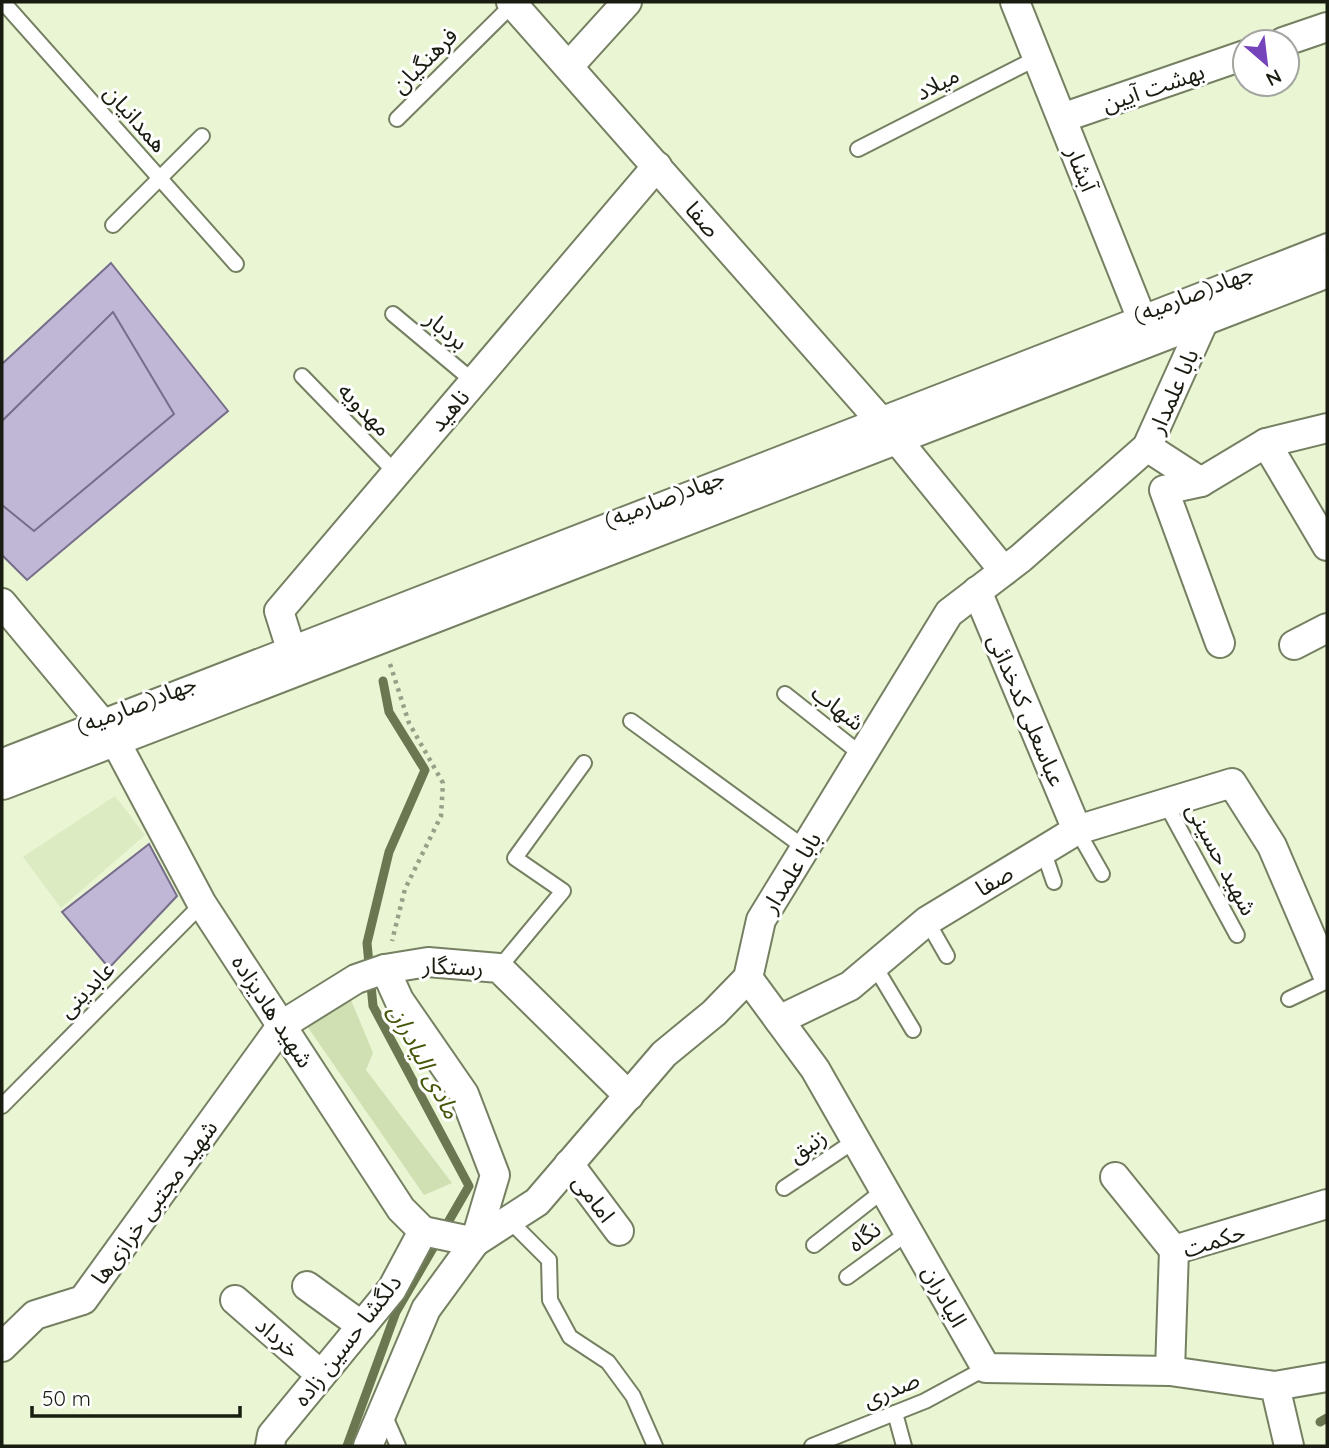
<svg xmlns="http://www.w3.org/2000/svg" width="1329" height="1448" viewBox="0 0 1329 1448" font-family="Quicksand,'Noto Sans Arabic',sans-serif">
	<rect width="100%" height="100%" fill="#e9f5d3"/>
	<polygon fill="#ddebc3" points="115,796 145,835 61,908 23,857"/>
	<polygon fill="#d0e0b3" points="351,1000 373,1053 366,1070 452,1183 424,1195 307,1026"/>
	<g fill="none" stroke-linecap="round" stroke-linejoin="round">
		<g stroke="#6a7751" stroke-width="9">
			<polyline points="1320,1422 1327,1418"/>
			<polyline points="347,1446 396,1312 469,1186 373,1006 367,943 389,852 425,770 389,712 383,681"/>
		</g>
	</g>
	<g fill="#c0b7d6" stroke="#766d8a" stroke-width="2">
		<polygon points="111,263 228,411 27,580 2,555 2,364"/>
		<polygon points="113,312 174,414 34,531 2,505 2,421"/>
		<polygon points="149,844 177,896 109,968 62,912"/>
	</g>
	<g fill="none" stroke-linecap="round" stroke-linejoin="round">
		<g stroke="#758062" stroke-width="18">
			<g id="service">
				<polyline points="3,2 236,264"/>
				<polyline points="397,119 513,4"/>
				<polyline points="858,149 1037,58"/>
				<polyline points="113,225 202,136"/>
				<polyline points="393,314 473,381"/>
				<polyline points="302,376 395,472"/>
				<polyline points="785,694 862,755"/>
				<polyline points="631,721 805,848"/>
				<polyline points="2,756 1327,241"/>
				<polyline points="1166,804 1237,935"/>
				<polyline points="1077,830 1102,874"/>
				<polyline points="1043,850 1054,882"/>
				<polyline points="927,921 947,956"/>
				<polyline points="874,965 913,1030"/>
				<polyline points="499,968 563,891 515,858 584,763"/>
				<polyline points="1289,999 1327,981"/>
				<polyline points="2,1106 202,904"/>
				<polyline points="784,1188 856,1140"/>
				<polyline points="509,1220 549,1260 550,1300 570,1337 608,1362 633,1396 655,1446"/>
				<polyline points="814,1245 884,1190"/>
				<polyline points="847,1277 909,1232"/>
				<polyline points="383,1412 398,1446"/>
				<polyline points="895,1413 904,1446"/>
				<polyline points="812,1446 925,1401 986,1368"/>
			</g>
		</g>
		<g stroke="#758062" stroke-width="32">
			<g id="minor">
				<polyline points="511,2 894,436 1004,571"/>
				<polyline points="1015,2 1149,337"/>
				<polyline points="1283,42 1327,27"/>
				<polyline points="569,66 627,2"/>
				<polyline points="1062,118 1245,55"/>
				<polyline points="1266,443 1327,428"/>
				<polyline points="1147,447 1201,482"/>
				<polyline points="977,591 1077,830"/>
				<polyline points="2,603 112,735 202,904 401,1209 423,1231 475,1242"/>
				<polyline points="1220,643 1164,490 1201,482 1266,443 1327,546"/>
				<polyline points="1294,645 1327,628"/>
				<polyline points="296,665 279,611 657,166"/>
				<polyline points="748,978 815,1069 986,1368 1170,1371 1275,1386 1289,1446"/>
				<polyline points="779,1020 850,986 927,921 1077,830 1232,783 1272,846 1327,974"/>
				<polyline points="569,1164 619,1231"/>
				<polyline points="1115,1177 1174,1250"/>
				<polyline points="475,1242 537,1202 664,1054 714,1013 748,978 761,920 949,613 1021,558 1147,447 1207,314"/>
				<polyline points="307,1286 362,1326"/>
				<polyline points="235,1300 321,1375"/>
				<polyline points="2,1347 35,1315 83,1300 282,1025 356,979 385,969 428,962 499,968 629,1096"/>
				<polyline points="1170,1371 1174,1250 1327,1204"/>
				<polyline points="1275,1386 1327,1377"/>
				<polyline points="270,1446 272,1435 392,1289 423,1231"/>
				<polyline points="368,1446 426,1309 475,1242 495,1175 464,1094 399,1000 385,969"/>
			</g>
		</g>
		<g stroke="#758062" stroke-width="42">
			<polyline id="secondary" points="2,780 1327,268"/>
		</g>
		<polyline stroke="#97a086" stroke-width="4.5" stroke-dasharray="3.5 5" stroke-linecap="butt" points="390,664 409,723 443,783 441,816 405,889 392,941"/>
		<use href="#service" stroke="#fff" stroke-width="14"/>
		<use href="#minor" stroke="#fff" stroke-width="28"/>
		<use href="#secondary" stroke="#fff" stroke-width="38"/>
	</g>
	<g text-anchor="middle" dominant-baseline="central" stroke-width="6" stroke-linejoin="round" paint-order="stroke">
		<g font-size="23" fill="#191d11" stroke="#fff">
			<text transform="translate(424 60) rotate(-45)">فرهنگیان</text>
			<text transform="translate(937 83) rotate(-27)">میلاد</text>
			<text transform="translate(1153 87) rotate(-19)">بهشت آیین</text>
			<text transform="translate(136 118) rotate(48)">همدانیان</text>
			<text transform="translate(1082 169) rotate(68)">آبشار</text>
			<text transform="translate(703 219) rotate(49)">صفا</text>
			<text transform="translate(1193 293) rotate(-21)">جهاد(صارمیه)</text>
			<text transform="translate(447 330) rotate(40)">بردبار</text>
			<text transform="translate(1173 391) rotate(-66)">بابا علمدار</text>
			<text transform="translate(365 409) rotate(46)">مهدویه</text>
			<text transform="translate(449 410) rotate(-49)">ناهید</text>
			<text transform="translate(664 498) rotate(-21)">جهاد(صارمیه)</text>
			<text transform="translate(136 704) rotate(-21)">جهاد(صارمیه)</text>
			<text transform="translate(838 707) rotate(38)">شهاب</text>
			<text transform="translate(1027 710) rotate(67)">عباسعلی کدخدائی</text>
			<text transform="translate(1222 859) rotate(62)">شهید حسینی</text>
			<text transform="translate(791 872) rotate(-58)">بابا علمدار</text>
			<text transform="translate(994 880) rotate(-31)">صفا</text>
			<text transform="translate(453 966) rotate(2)">رستگار</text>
			<text transform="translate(86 989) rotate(-45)">عابدینی</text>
			<text transform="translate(273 1011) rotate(57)">شهید هادیزاده</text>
			<text transform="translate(807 1145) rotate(-34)">زنبق</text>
			<text transform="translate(594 1198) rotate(53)">امامی</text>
			<text transform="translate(154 1202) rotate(-54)">شهید مجتبی خرازی‌ها</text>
			<text transform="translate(864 1236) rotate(-37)">نگاه</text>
			<text transform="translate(1214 1240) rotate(-18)">حکمت</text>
			<text transform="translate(945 1296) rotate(61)">الیادران</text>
			<text transform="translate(278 1337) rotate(41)">خرداد</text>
			<text transform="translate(347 1340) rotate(-52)">دلگشا حسین زاده</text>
			<text transform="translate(891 1389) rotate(-23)">صدری</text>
		</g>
		<g font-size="24" font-style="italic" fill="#45580a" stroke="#fff">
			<text transform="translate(425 1061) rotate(62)">مادی الیادران</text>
		</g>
	</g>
	<rect width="1329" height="1448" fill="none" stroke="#191d11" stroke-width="7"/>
	<g transform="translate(1266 63) rotate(152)"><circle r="33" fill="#ffffff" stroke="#a3a5a0" stroke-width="2"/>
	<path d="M0-5L12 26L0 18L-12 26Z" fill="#7543ba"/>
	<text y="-10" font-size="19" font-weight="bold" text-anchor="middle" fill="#191d11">N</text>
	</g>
	<path d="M32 1406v10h208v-10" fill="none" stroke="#191d11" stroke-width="3.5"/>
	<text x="42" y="1406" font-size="21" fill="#191d11" stroke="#ffffff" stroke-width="5" paint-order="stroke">50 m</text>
</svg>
